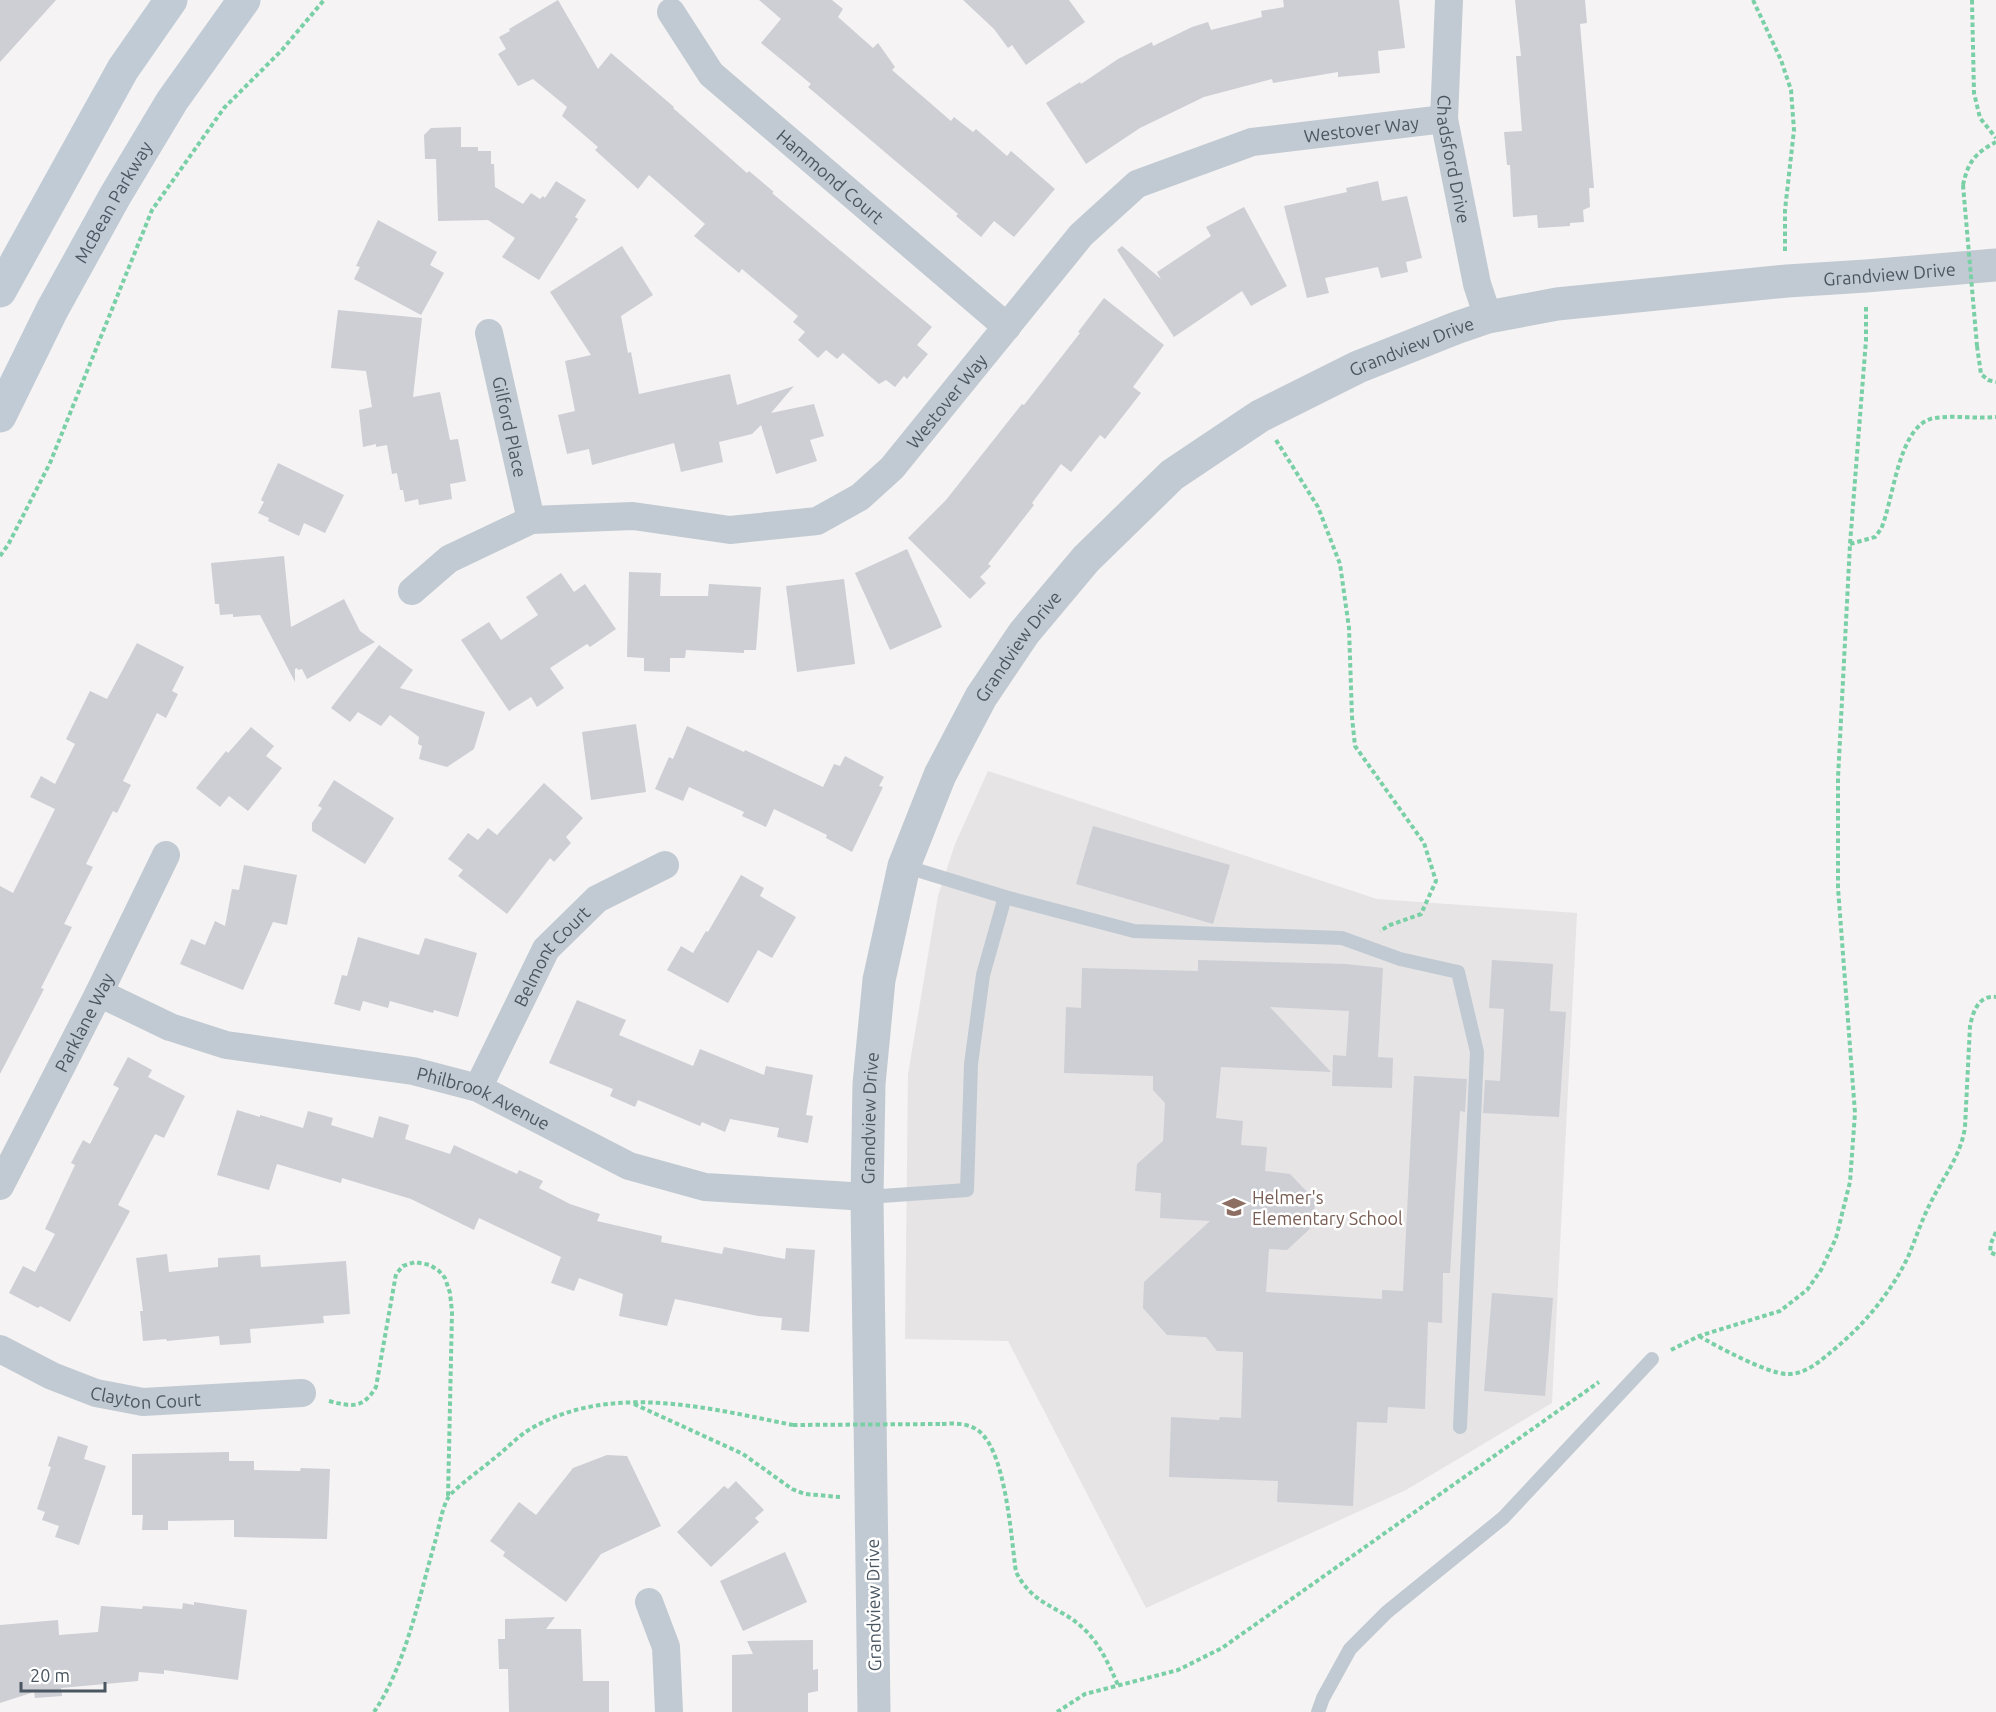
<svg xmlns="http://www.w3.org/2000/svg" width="1996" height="1712" viewBox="0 0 1996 1712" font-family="Ubuntu,sans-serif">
	<rect width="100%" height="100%" fill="#f5f3f3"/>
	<polygon fill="#e6e4e5" points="988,771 1377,899 1577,913 1552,1403 1406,1490 1146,1608 1008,1341 905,1339 908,1074 938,896 955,844"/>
	<g fill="#cdcfd5">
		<polygon points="0,0 56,0 0,62"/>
		<polygon points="558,0 598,69 611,53 674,107 673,108 747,173 749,171 774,192 772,193 932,327 917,345 928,354 907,379 904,376 895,387 886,380 879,384 843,353 837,359 826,350 818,358 798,340 805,332 793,322 798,316 742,269 739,273 694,236 705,224 649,175 638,189 595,150 598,147 562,116 567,107 533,79 518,86 498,54 506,49 499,37 510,31 509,29"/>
		<polygon points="759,0 832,0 843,9 838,17 873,48 878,43 895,67 892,70 951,121 954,117 973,132 976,129 1007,156 1011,151 1055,189 1014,237 994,221 981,237 956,216 958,214 808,87 811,84 761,43 781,19"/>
		<polygon points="963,0 1069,0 1085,22 1026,65 1012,45 1008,48 994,29"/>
		<polygon points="1283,0 1399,0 1405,48 1378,51 1380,73 1338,77 1338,72 1273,83 1272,79 1204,97 1140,128 1086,164 1046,103 1080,82 1081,84 1118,59 1152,42 1153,46 1192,27 1208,22 1211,30 1262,17 1261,11 1284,7"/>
		<polygon points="1515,0 1585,0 1587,23 1580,24 1594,188 1589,188 1590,207 1583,210 1584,222 1570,223 1570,226 1538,228 1537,215 1513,217 1510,165 1507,165 1504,132 1522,131 1516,56 1521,56"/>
		<polygon points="461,127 461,147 478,147 478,151 491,151 491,164 494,164 495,187 523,204 531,193 540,199 543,196 545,198 556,181 586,200 575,217 578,219 539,280 502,257 515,238 488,220 438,221 436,159 425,159 424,135 431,128"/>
		<polygon points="1378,181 1382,201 1407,196 1422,258 1406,262 1408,272 1381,278 1378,267 1325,278 1329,293 1307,298 1284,206 1347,192 1346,188"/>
		<polygon points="1244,207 1287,286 1251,306 1242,291 1174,337 1117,250 1122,246 1161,279 1157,272 1211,236 1206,227"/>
		<polygon points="378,220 437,252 430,265 444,273 421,315 354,279 360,267 356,266"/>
		<polygon points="622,246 653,295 621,316 628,353 631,352 639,394 730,374 737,405 794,386 771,413 814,404 824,436 810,440 817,461 776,474 761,425 752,434 719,442 723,462 681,472 674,443 592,465 589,449 567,454 558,415 575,411 565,361 591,355 550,292"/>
		<polygon points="1104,298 1164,345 1133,387 1141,393 1105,439 1100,435 1071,472 1061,464 1032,503 1034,505 988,564 991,566 980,577 986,583 970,599 908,538 946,500 1022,404 1024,405 1080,333 1078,332"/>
		<polygon points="338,310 422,318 413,397 440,392 450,440 458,439 466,481 450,484 452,499 419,505 418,499 405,502 403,490 400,490 397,473 392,474 387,445 376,447 376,444 363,447 359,410 372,407 366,371 331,368"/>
		<polygon points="278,463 344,495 325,533 304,523 299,536 268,521 269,518 258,513 264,502 261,500"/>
		<polygon points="907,549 942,627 890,650 855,573"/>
		<polygon points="284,556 291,627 344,599 360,631 375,642 307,679 302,669 298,670 297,668 295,669 295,682 260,615 233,617 233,614 220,615 219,604 215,604 211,563"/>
		<polygon points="629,572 661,573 660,596 708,596 709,584 761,587 756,650 744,650 744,653 686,650 685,658 670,658 670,672 644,671 644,658 627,657"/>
		<polygon points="561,573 574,592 585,584 616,629 590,647 587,644 550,668 564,688 537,707 531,697 509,711 461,640 489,622 501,640 538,615 526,597"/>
		<polygon points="844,579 855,664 797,672 786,586"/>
		<polygon points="137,643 184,667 172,691 178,694 166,718 157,713 123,781 131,785 117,813 113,811 86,864 93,867 64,924 72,927 41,988 44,989 0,1074 0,886 13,893 55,809 30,797 41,776 55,784 75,744 66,739 90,691 107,699"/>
		<polygon points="379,645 413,670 400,688 485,712 474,749 447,767 419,759 422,746 418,744 419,737 390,715 381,726 358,712 350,722 331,708"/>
		<polygon points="636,724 646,792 591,800 582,732"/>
		<polygon points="687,726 744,752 745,750 823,787 834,764 840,766 845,756 884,777 879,786 883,787 852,852 826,838 827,835 774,809 766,827 742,816 744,812 689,787 683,801 655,789 669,757 673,759"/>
		<polygon points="251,727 274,746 266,756 282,768 248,811 229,796 220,807 196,788 226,751 228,753"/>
		<polygon points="334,780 394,818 365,864 312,831 312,823 322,808 318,806"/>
		<polygon points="544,783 583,818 566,837 571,843 554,862 550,858 507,914 458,876 463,870 448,859 468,833 478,840 488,828 497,835"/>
		<polygon points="1093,826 1230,865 1213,924 1076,884"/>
		<polygon points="244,865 297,875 287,925 273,922 243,990 180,964 191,939 205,945 215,921 225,926 232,889 239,890"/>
		<polygon points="741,875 764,888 760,896 796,917 772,958 758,950 728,1003 667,970 681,946 693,953 706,931 708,932"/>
		<polygon points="358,937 419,955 425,938 477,953 458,1017 434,1010 433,1013 390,1001 388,1008 363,1001 360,1011 334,1004 342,975 347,976"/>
		<polygon points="1198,960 1346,964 1383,968 1378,1057 1393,1058 1392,1088 1332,1086 1333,1055 1346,1056 1349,1011 1270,1007 1331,1072 1221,1067 1216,1118 1243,1121 1241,1145 1267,1147 1265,1171 1290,1174 1315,1200 1314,1225 1287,1250 1269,1249 1266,1292 1382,1299 1382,1290 1403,1291 1414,1076 1467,1079 1465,1112 1460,1111 1450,1273 1443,1273 1442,1323 1428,1322 1425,1409 1388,1407 1387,1423 1357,1422 1353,1506 1277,1502 1278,1481 1169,1477 1171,1417 1219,1420 1220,1417 1241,1418 1243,1352 1217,1351 1206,1337 1167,1335 1143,1308 1144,1282 1210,1221 1160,1218 1161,1193 1135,1191 1137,1164 1163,1141 1165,1103 1153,1090 1153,1076 1064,1073 1066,1007 1081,1008 1082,968 1198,971"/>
		<polygon points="1492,960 1553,964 1550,1011 1566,1012 1559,1117 1483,1113 1485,1080 1500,1081 1504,1009 1489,1008"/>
		<polygon points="577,1000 626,1020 619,1035 693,1066 700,1049 764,1075 766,1066 813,1075 806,1115 813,1116 808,1143 777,1137 779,1128 730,1119 725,1132 702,1122 700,1126 638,1100 635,1107 610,1096 613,1089 549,1063"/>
		<polygon points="128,1057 152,1070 148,1077 185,1096 164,1138 155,1134 118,1205 130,1211 70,1322 40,1306 38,1308 9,1293 23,1266 35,1272 55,1234 45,1229 75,1165 71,1163 83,1140 90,1144 119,1088 113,1085"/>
		<polygon points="237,1110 260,1117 260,1115 303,1128 308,1111 333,1118 331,1125 373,1138 379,1116 409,1125 405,1139 450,1154 454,1145 517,1174 519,1170 543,1181 539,1188 570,1204 600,1214 597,1221 662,1236 661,1242 722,1254 724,1247 785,1259 786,1248 815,1250 809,1332 781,1330 782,1318 758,1316 675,1299 667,1326 619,1316 623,1294 579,1278 574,1291 551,1283 561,1257 479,1218 474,1230 411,1199 342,1178 341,1183 277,1164 269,1190 217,1175"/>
		<polygon points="167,1254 169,1272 218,1267 218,1258 260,1255 261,1267 346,1261 350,1314 323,1316 324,1323 250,1329 251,1343 220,1345 219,1336 167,1341 166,1339 143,1341 140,1311 143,1311 136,1258"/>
		<polygon points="1492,1293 1553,1298 1545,1396 1484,1391"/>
		<polygon points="58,1436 88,1446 84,1459 106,1466 79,1545 55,1537 59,1526 42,1520 45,1512 37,1509 51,1467 48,1466"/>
		<polygon points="229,1452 229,1461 254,1461 254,1470 300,1471 301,1468 330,1469 327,1539 234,1537 234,1520 168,1521 168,1530 142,1530 143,1515 132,1515 132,1454"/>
		<polygon points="607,1455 627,1456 661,1526 601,1554 566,1602 503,1556 505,1552 490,1541 519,1502 536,1515 573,1468"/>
		<polygon points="736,1481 764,1510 755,1518 759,1522 711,1567 677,1532 724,1486 728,1489"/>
		<polygon points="785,1552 807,1602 743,1631 720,1581"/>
		<polygon points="194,1602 247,1610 238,1680 164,1670 164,1674 139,1672 138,1681 61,1688 62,1696 35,1698 34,1692 0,1703 0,1625 58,1620 59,1635 98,1632 101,1606 142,1609 143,1606 182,1609 183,1603 194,1605"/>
		<polygon points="555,1617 546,1629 581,1629 583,1681 609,1681 609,1712 509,1712 508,1669 499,1669 498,1639 505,1639 505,1619"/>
		<polygon points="813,1640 813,1670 818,1669 818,1691 808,1693 808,1712 732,1712 732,1655 753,1654 747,1641"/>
	</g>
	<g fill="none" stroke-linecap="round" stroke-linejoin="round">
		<g stroke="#7ad0a6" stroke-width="4" stroke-dasharray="4.5 3" stroke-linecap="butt">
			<polyline points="1753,0 1781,60 1791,90 1794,130 1785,210 1785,251"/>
			<polyline points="1972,0 1974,93 1980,118 1996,138"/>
			<path d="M1963,185C1968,162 1975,153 1996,142"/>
			<polyline points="1977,346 1981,374 1988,380 1996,382"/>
			<polyline points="1276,440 1318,507 1340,564 1349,628 1352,717 1355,746 1424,843 1436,881 1421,914 1390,925 1380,931"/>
			<path d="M1850,544L1875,537L1881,529C1894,500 1898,423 1935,418C1955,415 1976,419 1996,417"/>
			<polyline points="0,556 8,545 50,463 152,210 224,108 282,50 324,0"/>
			<polyline points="1996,1232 1991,1243 1990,1252 1996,1255"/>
			<path d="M1699,1336C1716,1346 1768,1374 1787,1374C1804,1375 1819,1362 1831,1352C1863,1326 1890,1294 1908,1257C1916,1238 1922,1219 1931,1202C1943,1177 1961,1156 1965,1127L1970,1026C1973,1012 1978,995 1996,997"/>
			<polyline points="1671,1350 1699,1336 1780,1311 1807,1290 1821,1270 1836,1238 1850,1182 1855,1113 1838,888 1838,778 1850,544 1866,340 1866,307"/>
			<path d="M329,1401C352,1407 363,1409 376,1387L396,1274L403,1266L415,1262L430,1265L439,1271L445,1278L450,1293L452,1312L448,1497"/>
			<polyline points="634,1404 743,1454 792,1489 805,1494 840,1497"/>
			<path d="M942,1424C953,1423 964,1423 974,1428C1006,1443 1011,1539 1016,1572C1034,1607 1059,1605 1084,1629C1100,1644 1109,1665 1118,1685"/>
			<path d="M374,1712C406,1665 419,1597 435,1542C439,1528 441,1511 448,1498C452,1490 483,1468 492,1460C504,1451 515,1439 527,1431C608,1381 707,1408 793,1425"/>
			<polyline points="1057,1712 1085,1694 1178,1670 1222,1648 1599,1382"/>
		</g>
		<g stroke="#c1cad2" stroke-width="14">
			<polyline points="904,866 1005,897 1134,931 1342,938 1400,959 1458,972 1477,1052 1460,1427"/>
			<polyline points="867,1197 967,1190 971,1064 983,975 1005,897"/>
			<polyline points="1318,1712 1323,1698 1350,1649 1387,1612 1503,1518 1652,1359"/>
		</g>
		<g stroke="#c1cad2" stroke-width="28">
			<path id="s1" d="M1449,0L1444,119L1477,284L1488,317"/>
			<path id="s2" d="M671,12L711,74L1007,327"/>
			<path id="s3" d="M489,333L531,520"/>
			<path id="s4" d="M412,591L449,559L531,520L633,516L730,530L817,521L860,497L892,468L1081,235L1137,184L1252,142L1444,119"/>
			<path id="s5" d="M99,993L170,1027L226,1045L413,1071L478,1088L629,1166L705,1187L867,1197"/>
			<path id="s6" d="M478,1088L546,949L597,899L665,865"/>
			<path id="s7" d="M0,1186L99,993L166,855"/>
			<path id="s8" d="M0,1349L52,1376L96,1393L143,1402L302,1393"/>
			<polyline points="649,1602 666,1647 669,1712"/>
		</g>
		<path stroke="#c1cad2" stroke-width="33" id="s9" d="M874,1712L867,1197L869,1084L879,980L904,866L940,775L981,697L1024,633L1086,559L1172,475L1260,416L1358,367L1456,328L1488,317L1557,304L1787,281L1866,276L1996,265"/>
		<g stroke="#c1cbd6" stroke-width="33">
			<polyline points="0,291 123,69 171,0"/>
			<path id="s10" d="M0,416L52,310L115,196L172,101L244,0"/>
		</g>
		<g stroke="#7ad0a6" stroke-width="4" stroke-dasharray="4.5 3" stroke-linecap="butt">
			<polyline points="1963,185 1977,346"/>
			<polyline points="793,1425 942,1424"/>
		</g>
	</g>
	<defs>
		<g id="school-bare" transform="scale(1.8)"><path d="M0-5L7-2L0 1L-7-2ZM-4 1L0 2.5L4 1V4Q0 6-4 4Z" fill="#8d6e63" stroke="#fff" stroke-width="2.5" paint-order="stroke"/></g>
	</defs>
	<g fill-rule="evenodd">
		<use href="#school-bare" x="1234" y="1207"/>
	</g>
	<g text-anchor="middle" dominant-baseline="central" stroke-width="5" stroke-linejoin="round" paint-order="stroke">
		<g font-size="18" fill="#4a5661" stroke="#fff">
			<text stroke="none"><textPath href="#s4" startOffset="1128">Westover Way</textPath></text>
			<text stroke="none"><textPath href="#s1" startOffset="160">Chadsford Drive</textPath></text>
			<text stroke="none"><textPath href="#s2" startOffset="231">Hammond Court</textPath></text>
			<text stroke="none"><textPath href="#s10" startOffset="242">McBean Parkway</textPath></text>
			<text stroke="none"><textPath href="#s9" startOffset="2088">Grandview Drive</textPath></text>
			<text stroke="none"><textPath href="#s9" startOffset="1602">Grandview Drive</textPath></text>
			<text stroke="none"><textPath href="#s4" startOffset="606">Westover Way</textPath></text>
			<text stroke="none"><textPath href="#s3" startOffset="96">Gilford Place</textPath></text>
			<text stroke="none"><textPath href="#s9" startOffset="1098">Grandview Drive</textPath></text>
			<text stroke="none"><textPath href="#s6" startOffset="152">Belmont Court</textPath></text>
			<text stroke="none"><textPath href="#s7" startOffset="184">Parklane Way</textPath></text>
			<text stroke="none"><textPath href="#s5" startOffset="402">Philbrook Avenue</textPath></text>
			<text stroke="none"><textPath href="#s9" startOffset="594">Grandview Drive</textPath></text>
			<text stroke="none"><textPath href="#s8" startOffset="156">Clayton Court</textPath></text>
			<text transform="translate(873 1605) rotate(-91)">Grandview Drive</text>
		</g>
		<g font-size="18" fill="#785e54" stroke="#fff" text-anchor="start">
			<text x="1252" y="1197">Helmer's<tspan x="1252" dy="21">Elementary School</tspan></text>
		</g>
	</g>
	<path d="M21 1682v9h84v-9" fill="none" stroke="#4a5661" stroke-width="3"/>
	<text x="30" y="1682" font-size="18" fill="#4a5661" stroke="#ffffff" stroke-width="4.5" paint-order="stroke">20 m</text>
</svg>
